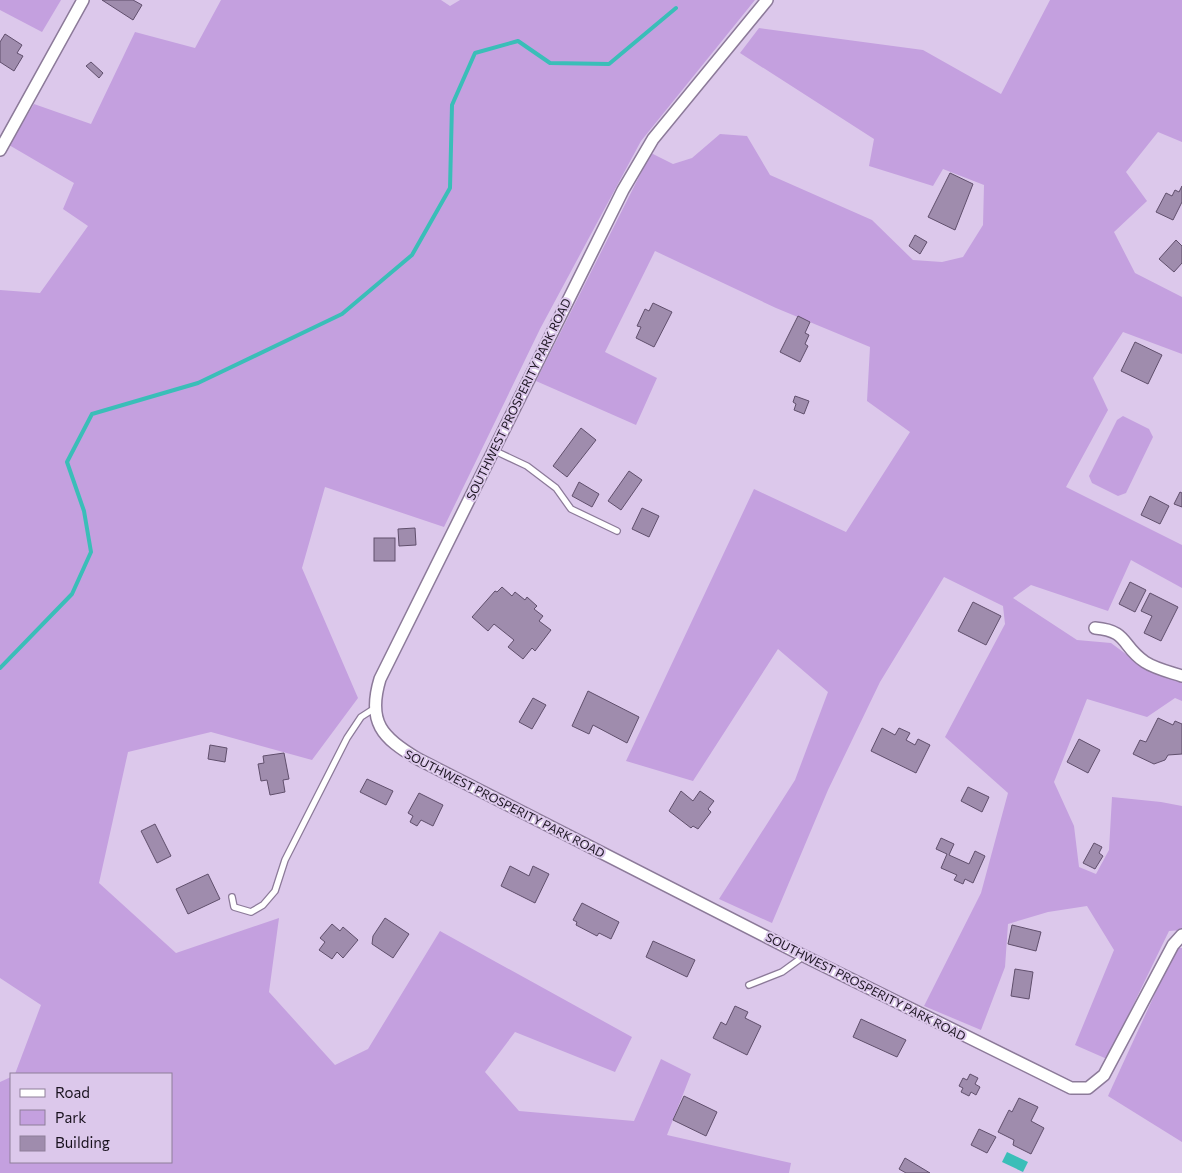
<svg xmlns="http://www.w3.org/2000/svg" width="1182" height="1173" viewBox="0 0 1182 1173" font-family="Commissioner,sans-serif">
	<rect width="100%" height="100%" fill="#dcc8eb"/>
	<g fill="#c4a0df">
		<polygon points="0,0 61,0 42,32 0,10"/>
		<polygon points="221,0 441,0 450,6 460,0 755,0 641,141 540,329 444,527 325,487 302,568 358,698 312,760 211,732 128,752 99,883 176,953 279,918 269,992 335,1065 368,1049 440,931 632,1037 615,1072 515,1032 485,1072 519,1111 634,1121 661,1059 691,1074 667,1135 791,1163 789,1173 0,1173 0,1082 11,1077 11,1162 171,1162 171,1074 15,1074 41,1005 0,978 0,290 40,293 88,226 63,209 74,183 9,145 34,104 91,124 135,32 195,48"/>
		<polygon points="1050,0 1182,0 1182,142 1158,132 1126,172 1147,201 1114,232 1135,273 1182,297 1182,354 1123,332 1093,378 1108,410 1066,487 1182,545 1182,588 1131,560 1108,611 1031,585 1013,598 1077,640 1111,643 1146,669 1182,682 1182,701 1175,698 1147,717 1087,699 1054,782 1074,826 1079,867 1096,874 1109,850 1112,797 1161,802 1182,806 1182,930 1169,931 1107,1059 1075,1045 1114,950 1087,906 1048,912 1008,924 1005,967 981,1030 924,1006 981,893 1008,793 945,737 1005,624 1003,606 944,577 880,682 828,790 772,923 719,899 795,780 828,692 778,649 693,781 626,761 754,489 846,532 910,432 867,401 870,347 776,308 655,251 605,352 657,378 636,425 536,381 651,153 673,164 692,158 720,134 747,136 770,175 872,220 913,260 942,262 963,257 983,225 984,185 943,169 933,186 869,166 874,139 740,53 759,28 923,50 1001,94"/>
		<polygon points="1123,416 1149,429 1153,437 1126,493 1118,496 1092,483 1089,476 1117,420"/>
		<polygon points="1176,948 1182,948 1182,1142 1108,1096"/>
	</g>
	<polygon fill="#3abeb8" points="1007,1152 1028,1162 1023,1172 1002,1162"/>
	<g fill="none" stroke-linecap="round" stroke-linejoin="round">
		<polyline stroke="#3abeb8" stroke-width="4" points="0,668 72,594 91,552 84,511 67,462 92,414 198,383 342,314 412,255 450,188 452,105 475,53 518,41 550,63 609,64 676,8"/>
	</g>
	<g fill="#9f8cad" stroke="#604f6c">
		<polygon points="102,0 133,0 142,5 133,20"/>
		<polygon points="5,34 22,45 17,53 23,56 14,71 0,62 0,42"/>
		<polygon points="91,62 103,73 99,78 86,66"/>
		<polygon points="950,173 973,184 955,230 928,217"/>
		<polygon points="1182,186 1182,202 1173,220 1156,212 1166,193 1172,196 1175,190 1179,192"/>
		<polygon points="915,235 927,242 920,254 909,246"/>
		<polygon points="1176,240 1182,246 1182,263 1174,272 1159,259"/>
		<polygon points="653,303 672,312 654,347 636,338 641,327 637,326 645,309 649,311"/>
		<polygon points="798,316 810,322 805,333 809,335 805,344 808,346 800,362 780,352"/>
		<polygon points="1135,342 1162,355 1148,384 1121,371"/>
		<polygon points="795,396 809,401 804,414 794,410 796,404 793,402"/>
		<polygon points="581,428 596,440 567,477 553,466"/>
		<polygon points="629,471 642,480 621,510 608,501"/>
		<polygon points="579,482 599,494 592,507 572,496"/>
		<polygon points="1180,492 1182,493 1182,507 1174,504"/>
		<polygon points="1150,496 1169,506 1160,524 1141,515"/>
		<polygon points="642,508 659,516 649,537 632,529"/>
		<polygon points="415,528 416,545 399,546 398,529"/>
		<rect x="374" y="538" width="21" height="23"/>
		<polygon points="1130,582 1146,590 1135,612 1119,604"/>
		<polygon points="502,587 512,596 515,592 525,600 527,597 537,606 534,609 543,616 539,621 551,630 535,651 532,648 523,659 508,647 514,640 494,624 488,631 472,617 495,591 497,592"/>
		<polygon points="1150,593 1178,607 1161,641 1144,633 1152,616 1141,611"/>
		<polygon points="973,602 1001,616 986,645 958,631"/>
		<polygon points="588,691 639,717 627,743 593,725 589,734 572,726"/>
		<polygon points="533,698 546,705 532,729 519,722"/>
		<polygon points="1158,718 1173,725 1175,721 1182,724 1182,754 1168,755 1165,760 1154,764 1133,754 1140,740 1146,742"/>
		<polygon points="882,728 895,735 899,728 910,733 906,740 915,745 918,739 930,745 916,773 871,751"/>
		<polygon points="1079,739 1100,750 1088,773 1067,762"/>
		<polygon points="210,745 227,748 225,762 208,759"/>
		<polygon points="284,753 289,779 283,780 285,792 270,795 267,780 261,781 258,764 264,763 263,756"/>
		<polygon points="367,779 393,791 386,805 360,792"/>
		<polygon points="968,787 989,797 982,812 961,801"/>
		<polygon points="681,791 693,801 700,791 714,801 708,809 711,812 698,829 693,826 691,828 669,811"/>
		<polygon points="419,793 443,805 433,826 421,820 417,826 410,822 413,816 408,813"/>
		<polygon points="155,824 171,856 157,863 141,831"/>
		<polygon points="941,838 954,844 949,855 969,864 975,851 985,856 973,883 965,879 963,884 954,880 957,875 941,868 947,854 936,849"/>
		<polygon points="1094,843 1102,847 1099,853 1103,856 1095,869 1083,863"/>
		<polygon points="510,866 529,876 533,866 549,874 535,903 501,886"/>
		<polygon points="208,874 220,899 188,914 176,889"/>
		<polygon points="582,903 619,922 611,939 599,933 597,936 576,925 577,922 573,920"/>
		<polygon points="385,918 409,934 393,958 372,944 373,936"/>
		<polygon points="332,924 340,931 343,927 358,940 343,958 337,952 332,959 319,950 325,942 320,938"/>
		<polygon points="1012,925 1041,932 1036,951 1008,944"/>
		<polygon points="653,941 695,960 687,977 646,957"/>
		<polygon points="1015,969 1033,972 1029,999 1011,996"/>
		<polygon points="735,1006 748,1012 745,1018 761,1026 747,1055 713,1038 721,1022 726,1025"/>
		<polygon points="861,1019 906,1040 897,1057 853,1037"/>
		<polygon points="970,1074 978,1078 975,1084 980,1087 976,1095 971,1092 969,1096 961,1092 963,1088 959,1086 963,1078 967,1080"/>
		<polygon points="684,1096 717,1112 706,1136 673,1120"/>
		<polygon points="1019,1098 1038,1107 1031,1121 1044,1128 1031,1154 1013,1145 1014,1140 998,1132 1009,1110 1012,1112"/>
		<polygon points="979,1129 996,1137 987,1153 971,1145"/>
		<polygon points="905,1158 930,1173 906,1173 899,1169"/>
	</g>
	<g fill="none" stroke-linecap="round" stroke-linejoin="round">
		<g stroke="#8c7a99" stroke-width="8">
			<g id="service">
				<polyline points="493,450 527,466 556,488 571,509 617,531"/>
				<polyline points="232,897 234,907 251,912 263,905 275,891 285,860 347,738 361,717 375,708"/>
				<polyline points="749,985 782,972 804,956"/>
			</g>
		</g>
		<g stroke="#8c7a99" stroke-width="14">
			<g id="minor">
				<path d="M767,0L653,139L623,190L380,679C367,722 382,738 418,759L798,953L1071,1088H1088L1104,1075L1173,945L1182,935"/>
				<polyline points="0,150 83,0"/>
				<path d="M1095,628C1129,631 1121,646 1145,662C1156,669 1170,672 1182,676"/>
			</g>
		</g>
		<use href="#service" stroke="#fff" stroke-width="5.5"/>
		<use href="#minor" stroke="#fff" stroke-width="11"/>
	</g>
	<g text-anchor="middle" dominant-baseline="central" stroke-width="4" stroke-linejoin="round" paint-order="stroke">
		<g font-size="12" fill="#19121e" stroke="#dcc8eb">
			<text transform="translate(518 399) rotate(-64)">SOUTHWEST PROSPERITY PARK ROAD</text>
			<text transform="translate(505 803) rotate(27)">SOUTHWEST PROSPERITY PARK ROAD</text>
			<text transform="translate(866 986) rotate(27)">SOUTHWEST PROSPERITY PARK ROAD</text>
		</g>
	</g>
	<rect x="10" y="1073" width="162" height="90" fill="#dcc8eb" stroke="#8e7f99"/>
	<rect x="20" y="1089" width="25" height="8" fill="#ffffff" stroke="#8e7f99"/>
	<text x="55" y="1098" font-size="15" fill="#19121e">Road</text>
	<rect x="20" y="1110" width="25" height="15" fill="#c4a0df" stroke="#8e7f99"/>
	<text x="55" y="1123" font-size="15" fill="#19121e">Park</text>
	<rect x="20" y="1136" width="25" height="15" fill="#9f8cad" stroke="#8e7f99"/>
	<text x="55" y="1148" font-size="15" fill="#19121e">Building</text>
</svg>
